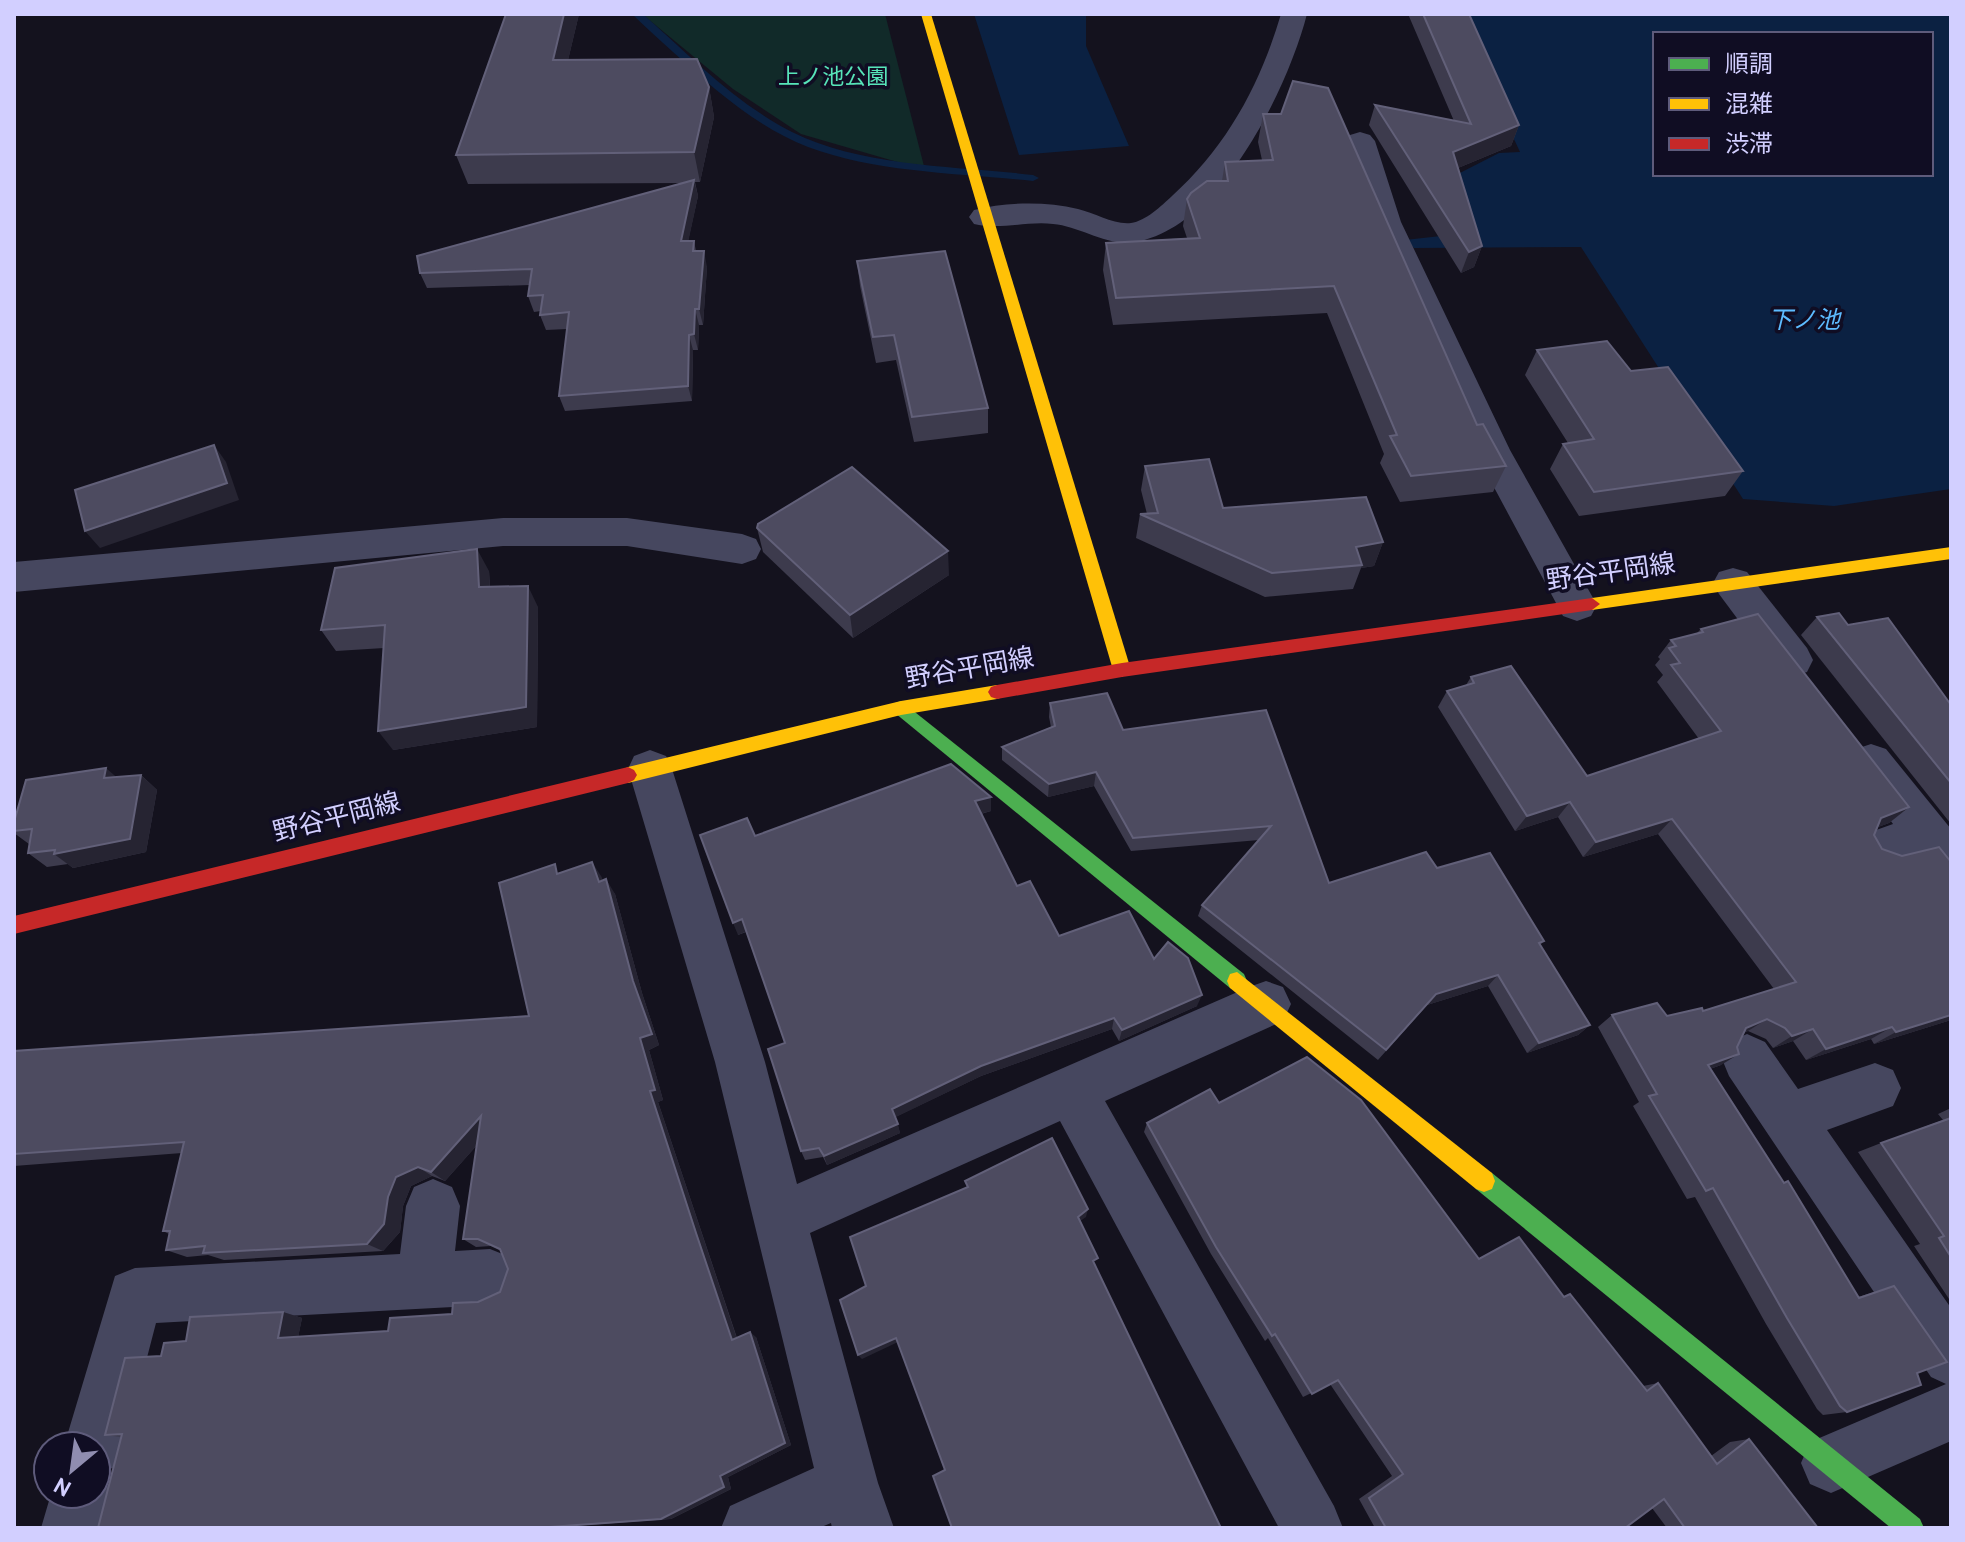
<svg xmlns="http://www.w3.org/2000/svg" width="1965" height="1542" viewBox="0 0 1965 1542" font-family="Overpass,'Noto Sans JP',sans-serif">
	<rect width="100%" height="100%" fill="#14121e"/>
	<polygon fill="#112a29" points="642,14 885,14 925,170 801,134 733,89"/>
	<g fill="#0b2142" fill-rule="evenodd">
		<polygon points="974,14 1086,14 1086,46 1129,146 1019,155"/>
		<path d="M1456,14H1951V489L1834,506L1743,499L1581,247L1414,248L1405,240L1468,233L1452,177L1499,153L1520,152ZM1655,34H1931V174H1655Z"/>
	</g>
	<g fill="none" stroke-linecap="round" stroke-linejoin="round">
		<path fill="#0b2142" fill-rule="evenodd" d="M632,14H643C690,56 735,103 792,132C861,167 957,166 1033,175L1039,178L1033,181C959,173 878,173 808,147C756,127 713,88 673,52C659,39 645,27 632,14Z"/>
		<g fill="#46475f" fill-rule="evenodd">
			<path d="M1281,14H1307C1288,88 1220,229 1135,242C1107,247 1080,226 1053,224C1027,221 999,230 974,224L969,217L974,210C1006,202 1045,201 1078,209C1095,213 1114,225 1131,223C1146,221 1161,206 1172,196C1227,146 1260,85 1281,14Z"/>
			<polygon points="1360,132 1370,135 1375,141 1401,222 1510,450 1597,605 1591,616 1577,621 1563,616 1474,450 1369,222 1345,141 1350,135"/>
			<polygon points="503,518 627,518 742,534 756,539 761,549 756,559 742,564 627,546 503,546 14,592 14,562"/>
			<polygon points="1733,568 1747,572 1807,648 1813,660 1807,672 1792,677 1777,672 1719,594 1713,583 1719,572"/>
			<polygon points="1871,744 1886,749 1951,829 1951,884 1935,878 1919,858 1881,868 1865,862 1858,848 1865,834 1893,824 1849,762 1856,749"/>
			<polygon points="650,750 666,756 672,769 765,1062 797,1184 1249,987 1266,981 1283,987 1291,1004 1283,1021 1105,1101 1334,1506 1343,1528 1279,1528 1060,1121 810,1233 878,1483 894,1528 832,1528 831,1523 819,1528 721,1528 730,1506 814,1468 715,1062 628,769 634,756"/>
			<polygon points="1747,1034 1765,1042 1798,1089 1875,1063 1893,1070 1901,1088 1893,1106 1827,1130 1951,1308 1951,1441 1831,1493 1810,1484 1801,1463 1810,1442 1946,1384 1931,1377 1729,1076 1722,1059 1729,1042"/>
			<polygon points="433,1179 452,1187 460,1206 455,1251 490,1249 510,1257 518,1277 510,1297 490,1305 156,1323 124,1446 115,1467 102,1472 111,1494 103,1528 41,1528 51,1494 96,1494 96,1446 64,1446 115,1276 135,1268 400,1254 406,1206 414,1187"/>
		</g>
		<g fill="#4caf50" fill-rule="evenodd">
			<polygon points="901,701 1244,974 1247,981 1244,988 1237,990 1230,988 895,713 892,708 895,703"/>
			<polygon points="1484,1170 1492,1173 1920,1519 1924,1528 1891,1528 1476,1189 1473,1181 1476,1173"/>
		</g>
		<g fill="#ffc107" fill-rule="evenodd">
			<polygon points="921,14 931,14 1131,670 1122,677 1113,670"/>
			<polygon points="1951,547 1951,559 1592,610 1584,604 1592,598"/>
			<polygon points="997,685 1003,687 1006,692 1003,697 997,699 901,715 628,783 622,780 619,775 622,770 628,767 901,701"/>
			<polygon points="1237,972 1492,1173 1495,1181 1492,1189 1484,1192 1476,1189 1230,988 1227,981 1230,974"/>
		</g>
		<g fill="#c62828" fill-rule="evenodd">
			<polygon points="1592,598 1600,604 1592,610 1122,677 997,699 991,697 988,692 991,687 997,685 1122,663"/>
			<polygon points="628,767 634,770 637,775 634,780 628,783 14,934 14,916"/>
		</g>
	</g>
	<g fill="#3d3b4d">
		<polygon points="506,14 579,14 568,60 709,87 714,117 700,182 695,182 698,196 688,241 694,241 696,251 707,267 703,325 699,325 698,350 693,350 692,401 565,411 559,396 567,329 546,330 540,315 541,311 534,312 528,296 530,285 427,288 420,273 685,183 468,184 456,155"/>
		<polygon points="1408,14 1469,14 1519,125 1511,146 1458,168 1482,246 1474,267 1461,273 1369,125 1375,105 1454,121"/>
		<polygon points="1263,114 1506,466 1493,492 1400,502 1380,463 1384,454 1327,313 1113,325 1103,270 1106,243 1187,238 1183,226 1187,199 1222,181 1225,162 1262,160 1258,142"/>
		<polygon points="857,261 988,408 988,433 914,442 896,360 876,363 860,286"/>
		<polygon points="1537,350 1631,371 1743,471 1725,496 1579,516 1550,469 1563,444 1568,443 1525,375"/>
		<polygon points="1145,466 1223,508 1383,542 1374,566 1361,568 1353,589 1265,597 1136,538 1140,514 1147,514 1141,490"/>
		<polygon points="757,528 949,575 853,638 763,552"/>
		<polygon points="489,571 490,587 538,607 537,727 393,750 384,648 336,651 321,630"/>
		<polygon points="1817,617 1848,625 1951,705 1951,824 1801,635"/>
		<polygon points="1701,629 1909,807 1889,823 1878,827 1874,835 1882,849 1902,856 1951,862 1951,1020 1874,1044 1871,1039 1806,1060 1793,1041 1773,1048 1766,1039 1748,1031 1743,1033 1721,1065 1710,1069 1858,1297 1894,1286 1917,1373 1847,1412 1823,1415 1817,1409 1766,1324 1695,1197 1687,1199 1633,1106 1639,1102 1598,1027 1612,1015 1667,1016 1703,1011 1774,989 1658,834 1583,857 1558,817 1515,831 1438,707 1447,691 1466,685 1471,677 1587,776 1699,739 1657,682 1663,675 1655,665 1660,659 1658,657 1671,640 1697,633"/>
		<polygon points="1050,703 1123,730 1266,710 1329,883 1437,868 1544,941 1540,945 1590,1025 1578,1035 1527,1053 1488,986 1427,1005 1378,1060 1198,916 1202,905 1259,840 1131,851 1094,786 1048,797 1002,760 1002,747 1051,727 1049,717"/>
		<polygon points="141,775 157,790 146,852 73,868 68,864 47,867 28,853 29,844 14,833 14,822 116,777"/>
		<polygon points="991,797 991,811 981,814 1017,886 1059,936 1154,959 1197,1006 1119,1041 1112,1029 981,1076 895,1117 900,1133 827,1165 823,1157 805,1160 801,1151 785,1043 746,932 738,935 755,836"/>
		<polygon points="560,873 601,876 602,881 615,894 642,993 659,1045 649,1050 663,1100 658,1102 737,1338 756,1337 791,1445 728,1477 731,1489 671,1519 546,1528 98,1528 121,1437 105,1435 161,1356 186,1341 283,1312 302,1318 298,1337 388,1331 452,1314 500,1292 508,1269 501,1251 491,1246 476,1247 463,1239 477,1145 445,1181 432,1176 411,1186 403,1206 400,1232 383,1251 224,1260 208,1255 187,1257 166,1250 169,1234 163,1231 182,1153 14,1166 14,1051 529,1016"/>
		<polygon points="1219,1103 1479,1259 1564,1296 1570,1294 1643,1386 1658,1383 1711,1456 1730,1442 1749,1439 1818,1528 1667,1528 1652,1508 1625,1528 1375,1528 1359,1499 1392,1476 1330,1384 1303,1397 1268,1338 1265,1341 1211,1254 1144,1132 1147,1123"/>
		<polygon points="1951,1108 1951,1302 1914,1246 1920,1244 1858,1152 1881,1143 1943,1120 1938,1114"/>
	</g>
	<g fill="#262432">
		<polygon points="564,14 579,14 561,90 553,60"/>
		<polygon points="709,87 714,117 700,182 694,152"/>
		<polygon points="1519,125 1511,146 1446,173 1453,152"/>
		<polygon points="694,180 698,196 685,257 681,241"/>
		<polygon points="1482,246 1474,267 1461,273 1469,252"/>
		<polygon points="704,251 707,267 703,325 699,309"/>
		<polygon points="695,309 699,325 698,350 694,334"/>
		<polygon points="689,335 693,350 692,401 688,386"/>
		<polygon points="214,445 226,462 239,500 100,548 85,531"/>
		<polygon points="1383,542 1374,566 1361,568 1362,565 1356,547"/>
		<polygon points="477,549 489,571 491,609 479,587"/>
		<polygon points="948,551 949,575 853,638 850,615"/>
		<polygon points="528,586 538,607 537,727 393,750 378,731"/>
		<polygon points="106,768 122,782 104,778"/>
		<polygon points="1096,772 1094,786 1048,797 1049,784"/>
		<polygon points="141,775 157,790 146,852 73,868 54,854"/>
		<polygon points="991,797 991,811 975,815 975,801"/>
		<polygon points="1570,802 1558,817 1515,831 1527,816"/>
		<polygon points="1909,807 1889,823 1862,833 1881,818"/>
		<polygon points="1672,819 1658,834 1583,857 1596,842"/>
		<polygon points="592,862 601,876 607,896 599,882"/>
		<polygon points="606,879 615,894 642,993 659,1045 649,1050 663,1100 658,1102 739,1345 732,1340 650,1091 640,1038"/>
		<polygon points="742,919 747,931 738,935 733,923"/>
		<polygon points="1498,975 1488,986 1427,1005 1378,1060 1436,994"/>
		<polygon points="1202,995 1197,1006 1119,1041 1122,1030"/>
		<polygon points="1951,1015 1951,1020 1874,1044 1896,1032"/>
		<polygon points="1114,1018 1112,1029 981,1076 894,1118 892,1109 981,1066"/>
		<polygon points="1767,1019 1748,1031 1728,1039 1746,1028"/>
		<polygon points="1590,1025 1578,1035 1527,1053 1539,1043"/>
		<polygon points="1892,1027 1871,1039 1806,1060 1826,1049"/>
		<polygon points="1813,1029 1793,1041 1773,1048 1792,1036"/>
		<polygon points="1739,1054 1721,1065 1690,1076 1708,1065"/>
		<polygon points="481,1116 494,1126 445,1181 431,1172"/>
		<polygon points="898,1124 900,1133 827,1165 824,1156"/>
		<polygon points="418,1167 432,1176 411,1186 403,1206 400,1232 383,1251 367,1244 396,1177"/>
		<polygon points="1088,1209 1086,1217 1076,1224 1078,1217"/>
		<polygon points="283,1312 302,1318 297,1343 278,1338"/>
		<polygon points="750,1332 756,1337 791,1445 728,1477 731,1489 671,1519 661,1519 720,1476"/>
		<polygon points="896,1338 898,1342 862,1359 858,1355"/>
	</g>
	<g fill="#4d4b60" stroke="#626079" stroke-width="2">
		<polygon points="506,14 564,14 553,60 697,59 709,87 694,152 456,155"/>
		<polygon points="1423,14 1469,14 1519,125 1453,152 1482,246 1469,252 1375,105 1471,124"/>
		<polygon points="1293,81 1328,88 1477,425 1483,424 1506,466 1411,476 1390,436 1397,435 1334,286 1116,298 1106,243 1200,238 1187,199 1191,193 1207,181 1228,181 1225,162 1273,160 1263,114 1281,114"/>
		<polygon points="694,180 681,241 694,241 693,251 704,251 699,309 695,309 694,334 689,335 688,386 559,396 569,312 540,315 543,295 528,296 532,269 420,273 417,256"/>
		<polygon points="945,251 988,408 912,417 894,335 873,337 857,261"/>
		<polygon points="1607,341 1631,371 1668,367 1743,471 1594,492 1563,444 1594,439 1537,350"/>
		<polygon points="214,445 227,483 85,531 75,490"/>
		<polygon points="1209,459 1223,508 1366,497 1383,542 1356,547 1362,565 1272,573 1140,514 1158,513 1145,466"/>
		<polygon points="852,467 948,551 850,615 757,528 758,524"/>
		<polygon points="477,549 479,587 528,586 526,707 378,731 385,625 321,630 335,568"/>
		<polygon points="1839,613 1848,625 1888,618 1951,705 1951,783 1817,617"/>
		<polygon points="1758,614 1909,807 1881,818 1874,835 1882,849 1902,856 1939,847 1951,862 1951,1015 1896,1032 1892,1027 1826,1049 1813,1029 1792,1036 1785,1028 1767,1019 1746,1028 1737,1047 1739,1054 1708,1065 1784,1183 1788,1181 1859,1298 1894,1286 1947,1362 1917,1373 1921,1385 1847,1412 1840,1406 1787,1318 1713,1188 1706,1191 1649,1096 1657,1094 1612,1015 1657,1003 1667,1016 1702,1008 1703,1011 1796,982 1672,819 1596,842 1570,802 1527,816 1447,691 1474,683 1471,677 1511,666 1587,776 1721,731 1671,665 1680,663 1669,648 1676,646 1671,640 1703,632 1701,629"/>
		<polygon points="1107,693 1123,730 1266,710 1329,883 1426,852 1437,868 1490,853 1544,941 1539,943 1590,1025 1539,1043 1498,975 1436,994 1386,1050 1202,905 1271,826 1133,838 1096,772 1049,784 1002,747 1055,726 1050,703"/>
		<polygon points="951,764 991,797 975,801 1017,886 1030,881 1059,936 1129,911 1154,959 1168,942 1188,958 1202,995 1122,1030 1114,1018 981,1066 892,1109 898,1124 824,1156 819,1148 801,1151 768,1049 785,1043 742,919 733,923 700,835 747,818 755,836"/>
		<polygon points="106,768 104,778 141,775 130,839 54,854 55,850 28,853 32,829 14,831 14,822 26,780"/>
		<polygon points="592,862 599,882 606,879 633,981 652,1034 640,1038 655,1090 650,1091 696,1233 732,1340 750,1332 785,1443 720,1476 724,1487 661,1519 535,1528 98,1528 122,1434 105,1435 125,1358 161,1356 164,1343 186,1341 190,1317 283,1312 278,1338 388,1331 390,1318 452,1314 453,1303 478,1302 500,1292 508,1269 500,1249 478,1239 463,1239 481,1116 431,1172 418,1167 396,1177 388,1197 384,1224 367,1244 203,1253 205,1246 166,1250 170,1231 163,1231 184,1142 14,1154 14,1051 529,1016 499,883 555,864 557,874"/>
		<polygon points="1307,1057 1361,1100 1479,1259 1519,1237 1564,1297 1570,1294 1647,1391 1658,1383 1717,1464 1749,1439 1818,1528 1685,1528 1664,1499 1625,1528 1386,1528 1369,1498 1403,1474 1338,1380 1312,1394 1275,1334 1272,1336 1216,1247 1147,1123 1210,1089 1219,1103"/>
		<polygon points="1951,1118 1951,1257 1939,1238 1944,1236 1881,1143"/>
		<polygon points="1052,1138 1088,1209 1078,1217 1098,1258 1093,1261 1221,1528 952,1528 933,1476 945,1470 896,1338 858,1355 840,1300 866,1286 850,1237 968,1187 965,1181"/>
	</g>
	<g text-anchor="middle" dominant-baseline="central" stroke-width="7" stroke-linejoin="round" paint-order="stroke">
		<g font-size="22" fill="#57e4b9" stroke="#100d23">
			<text x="833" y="78">上ノ池公園</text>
		</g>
		<g font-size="24" font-style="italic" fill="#5dbcff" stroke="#100d23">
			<text x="1804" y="322">下ノ池</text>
		</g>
		<g font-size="26" fill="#d2cfff" stroke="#100d23">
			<text transform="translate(1611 574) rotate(-8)">野谷平岡線</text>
			<text transform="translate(970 670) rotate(-10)">野谷平岡線</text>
			<text transform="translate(337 819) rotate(-14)">野谷平岡線</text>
		</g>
	</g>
	<rect width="1965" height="1542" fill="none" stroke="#d2cfff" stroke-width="32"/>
	<rect x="1653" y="32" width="280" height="144" fill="#100d23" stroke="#5e5b7b" stroke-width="2"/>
	<rect x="1669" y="58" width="40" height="12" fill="#4caf50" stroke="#5e5b7b" stroke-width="2"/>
	<text x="1725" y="72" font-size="24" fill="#d2cfff">順調</text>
	<rect x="1669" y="98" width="40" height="12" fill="#ffc107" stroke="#5e5b7b" stroke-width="2"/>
	<text x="1725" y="112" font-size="24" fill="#d2cfff">混雑</text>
	<rect x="1669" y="138" width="40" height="12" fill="#c62828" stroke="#5e5b7b" stroke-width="2"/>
	<text x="1725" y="152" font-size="24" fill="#d2cfff">渋滞</text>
	<g transform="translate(72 1470) rotate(209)"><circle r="38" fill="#100d23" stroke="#5e5b7b" stroke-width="2"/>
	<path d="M0-6L14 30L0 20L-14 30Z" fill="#908db0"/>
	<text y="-12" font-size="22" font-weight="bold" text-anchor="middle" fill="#d2cfff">N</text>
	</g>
</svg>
